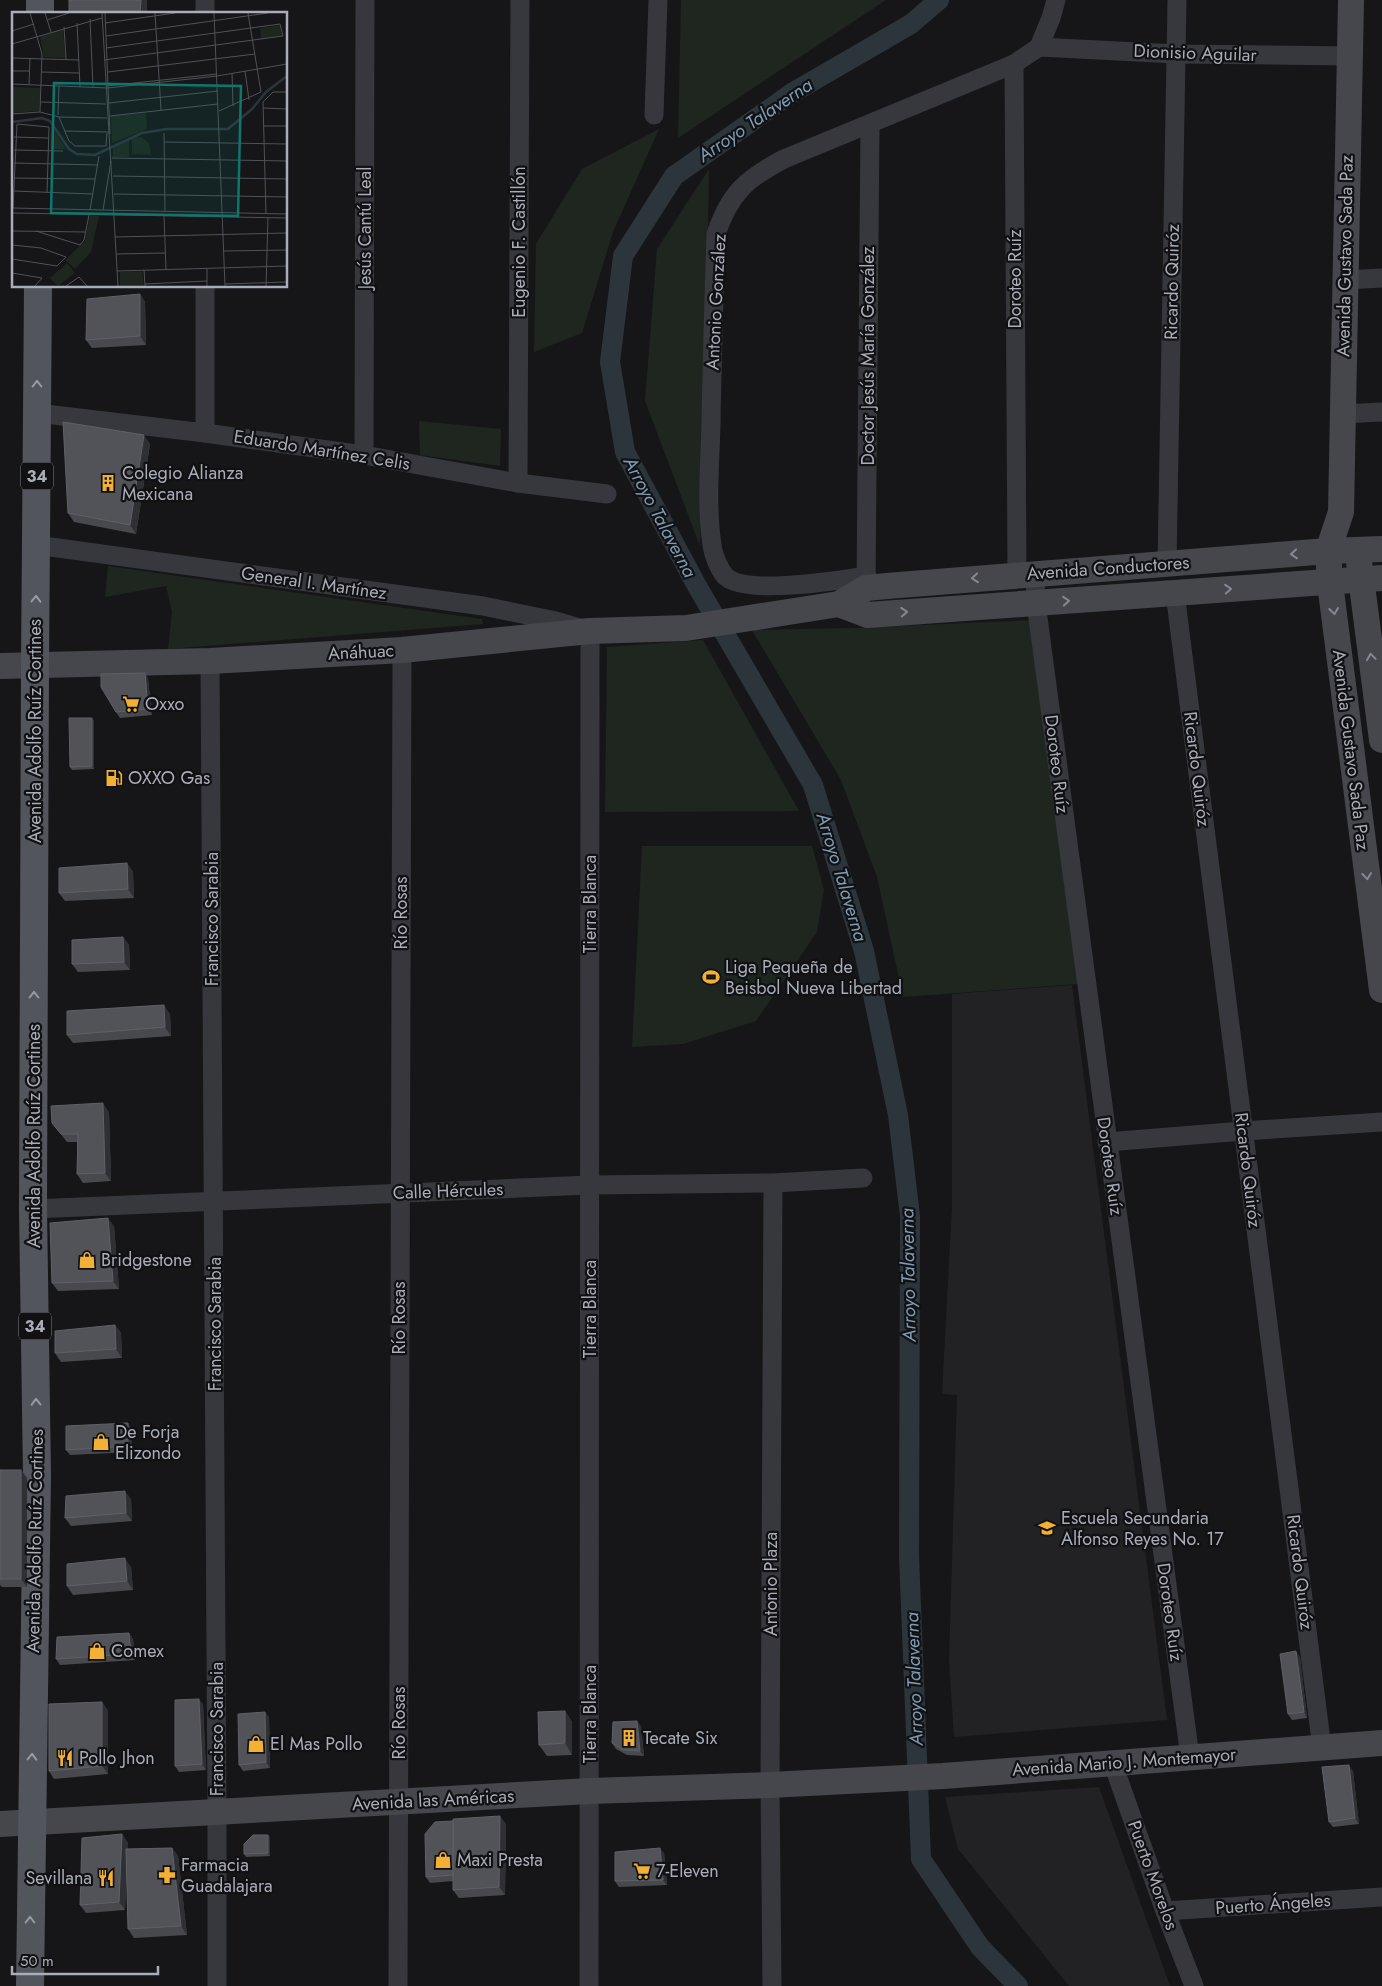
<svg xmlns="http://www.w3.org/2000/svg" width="1382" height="1986" viewBox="0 0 1382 1986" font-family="Jost,sans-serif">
	<rect width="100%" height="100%" fill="#161618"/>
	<g fill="#222225">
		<polygon points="1072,985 1167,1720 954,1737 949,1661 957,1395 942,1394 952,1207 952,994"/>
		<polygon points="1099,1787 1170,1986 1069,1986 958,1849 945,1797"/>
	</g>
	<g fill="#1e261f">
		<polygon points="681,0 886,0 678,138"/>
		<polygon points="659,129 613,232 582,333 534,352 536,244 582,169"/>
		<polygon points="709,169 705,409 700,546 645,401 657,249"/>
		<polygon points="419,421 501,429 500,466 420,455"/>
		<polygon points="108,566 482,619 483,624 168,649 172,612 166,586 105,597"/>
		<polygon points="1032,620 1078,984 903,997 877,877 841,780 752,630 855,628"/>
		<polygon points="703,640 799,811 605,812 607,647"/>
		<polygon points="642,846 812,846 824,890 817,932 756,1021 683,1044 632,1047"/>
	</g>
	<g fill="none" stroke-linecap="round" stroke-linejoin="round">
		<polyline stroke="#2c353c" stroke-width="20" points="939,0 911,24 792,93 674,176 623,256 610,362 625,452 697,586 813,785 864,951 898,1115 910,1216 909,1556 921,1859 980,1947 1018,1986"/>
		<g stroke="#37383d" stroke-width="19">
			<polyline points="205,14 205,0"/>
			<polyline points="1039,47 1177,54 1350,56"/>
			<polyline points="654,115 658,0"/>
			<polyline points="1345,280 1382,278"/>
			<polyline points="37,413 205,433 364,455 518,483 607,494"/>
			<polyline points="1342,414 1382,412"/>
			<polyline points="205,433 205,286"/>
			<polyline points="364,455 365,0"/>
			<polyline points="518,483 520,0"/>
			<polyline points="36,545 483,606 556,621 590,631 589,1986"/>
			<polyline points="1167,564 1177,0"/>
			<polyline points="1035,574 1036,603 1190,1757"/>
			<polyline points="1017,575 1014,64 1039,47 1051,18 1056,0"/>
			<path d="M867,576C840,580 745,596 725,576C719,569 713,554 712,545C706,505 710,464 711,424C712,361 714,297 716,234C730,193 746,179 784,159L1014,64"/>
			<polyline points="866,588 870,125"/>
			<polyline points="1175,593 1322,1748"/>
			<polyline points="210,661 217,1813 217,1986"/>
			<polyline points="1107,1142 1243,1131 1382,1122"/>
			<polyline points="33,1209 590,1185 773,1183 863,1178"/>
			<polyline points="1113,1764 1165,1911 1194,1986"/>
			<polyline points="1165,1911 1382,1897"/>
			<polyline points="398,1986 402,650"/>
			<polyline points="772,1986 770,1785 773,1183"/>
		</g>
		<g stroke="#45474d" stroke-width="26">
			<polyline points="1351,0 1341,512 1328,551 1330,583 1382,990"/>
			<polyline points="1359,562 1382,740"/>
			<polyline points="839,604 868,615 1382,578"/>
			<polyline points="0,666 210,661 402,650 590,631 686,628 839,604 866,588 887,586 1328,551 1382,549"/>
			<polyline points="0,1824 590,1791 770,1785 943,1776 1382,1743"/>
		</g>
		<g stroke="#53555c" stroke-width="28">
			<polyline points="40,14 40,0"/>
			<polyline points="30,1986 37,1475 33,1209 35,665 38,286"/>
		</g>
	</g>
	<g fill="#47494d">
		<polygon points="140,294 145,302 146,345 92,348 86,340"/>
		<polygon points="150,444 136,534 74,522 68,513"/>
		<polygon points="145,673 148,679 152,715 120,718 116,712"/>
		<polygon points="94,721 94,769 72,770 70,767"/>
		<polygon points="127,863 133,872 134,898 65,901 59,893"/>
		<polygon points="123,937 129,945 130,970 78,972 72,964"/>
		<polygon points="170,1014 171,1036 73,1043 67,1035"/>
		<polygon points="109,1112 111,1181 83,1183 77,1174 77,1142 67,1142 52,1123"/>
		<polygon points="114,1226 119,1289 58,1291 52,1283"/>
		<polygon points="115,1325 121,1333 122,1358 61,1362 55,1353"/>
		<polygon points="132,1429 132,1452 70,1455 66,1450"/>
		<polygon points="0,1470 21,1470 27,1478 27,1587 2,1587 0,1585"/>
		<polygon points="131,1499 132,1521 71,1526 65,1518"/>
		<polygon points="131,1567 133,1590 73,1595 67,1586"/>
		<polygon points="129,1633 133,1639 135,1660 60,1665 56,1659"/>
		<polygon points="1300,1657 1307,1718 1292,1720 1288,1714"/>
		<polygon points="102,1702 108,1711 108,1774 54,1779 49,1771"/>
		<polygon points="203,1704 206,1770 179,1772 175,1766"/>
		<polygon points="565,1711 572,1722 572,1755 547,1756 539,1745"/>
		<polygon points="269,1717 270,1768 243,1771 239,1765"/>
		<polygon points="641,1726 644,1756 627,1755 616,1749 612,1743"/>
		<polygon points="1353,1771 1359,1824 1333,1827 1329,1822"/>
		<polygon points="506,1824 505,1895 459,1898 453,1890 453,1881 430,1883 426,1877"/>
		<polygon points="122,1834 128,1843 127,1849 172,1848 178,1856 187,1935 134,1938 128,1929 127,1870 125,1910 86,1913 80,1905"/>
		<polygon points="268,1835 270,1838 270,1856 246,1857 244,1854"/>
		<polygon points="664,1853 667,1885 619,1887 615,1881"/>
	</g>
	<g fill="#2f3033">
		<polygon points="141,0 147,0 147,14 140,14"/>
		<polygon points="140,294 145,302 146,345 140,336"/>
		<polygon points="144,435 150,444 136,534 130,525"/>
		<polygon points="145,673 148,679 152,715 148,709"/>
		<polygon points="92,718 94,721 94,769 92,766"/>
		<polygon points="127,863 133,872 134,898 128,889"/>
		<polygon points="123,937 129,945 130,970 124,962"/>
		<polygon points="164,1005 170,1014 171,1036 165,1027"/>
		<polygon points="103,1103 109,1112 111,1181 105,1173"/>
		<polygon points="108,1218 114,1226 119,1289 113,1281"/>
		<polygon points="115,1325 121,1333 122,1358 116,1349"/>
		<polygon points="128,1423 132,1429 132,1452 128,1446"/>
		<polygon points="21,1470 27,1478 27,1587 21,1579"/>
		<polygon points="125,1491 131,1499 132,1521 126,1513"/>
		<polygon points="125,1558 131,1567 133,1590 127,1581"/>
		<polygon points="129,1633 133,1639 135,1660 131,1654"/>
		<polygon points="1296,1651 1300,1657 1307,1718 1304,1712"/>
		<polygon points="199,1699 203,1704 206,1770 202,1764"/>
		<polygon points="102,1702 108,1711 108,1774 102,1766"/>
		<polygon points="565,1711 572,1722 572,1755 565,1743"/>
		<polygon points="265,1712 269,1717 270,1768 266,1762"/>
		<polygon points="637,1721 641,1726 644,1756 640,1751"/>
		<polygon points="1349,1765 1353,1771 1359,1824 1355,1818"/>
		<polygon points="500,1816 506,1824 505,1895 499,1887"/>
		<polygon points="122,1834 128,1843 125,1910 119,1902"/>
		<polygon points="268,1835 270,1838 270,1856 268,1853"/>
		<polygon points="172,1848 178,1856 187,1935 181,1926"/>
		<polygon points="660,1848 664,1853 667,1885 663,1880"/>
	</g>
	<g fill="#525359" stroke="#5f6168">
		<polygon points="69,0 141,0 140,14 69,14"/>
		<polygon points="140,294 140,336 86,340 87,299"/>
		<polygon points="63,422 144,435 130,525 68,513"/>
		<polygon points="145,673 148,709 116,712 101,687 101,674"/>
		<polygon points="69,718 92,718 92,766 70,767"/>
		<polygon points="127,863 128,889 59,893 59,868"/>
		<polygon points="123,937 124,962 72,964 72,940"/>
		<polygon points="164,1005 165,1027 67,1035 67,1011"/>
		<polygon points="103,1103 105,1173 77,1174 78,1134 61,1134 52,1123 51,1106"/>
		<polygon points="108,1218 113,1281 52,1283 50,1223"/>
		<polygon points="115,1325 116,1349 55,1353 55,1331"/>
		<polygon points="128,1423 128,1446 66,1450 66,1426"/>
		<rect x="0" y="1470" width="21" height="109"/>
		<polygon points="125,1491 126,1513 65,1518 66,1496"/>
		<polygon points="125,1558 127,1581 67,1586 67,1564"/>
		<polygon points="129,1633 131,1654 56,1659 57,1637"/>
		<polygon points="1296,1651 1304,1712 1288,1714 1280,1654"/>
		<polygon points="199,1699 202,1764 175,1766 175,1700"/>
		<polygon points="102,1702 102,1766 49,1771 49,1704"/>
		<polygon points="565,1711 565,1743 539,1745 538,1712"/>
		<polygon points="265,1712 266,1762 239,1765 238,1714"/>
		<polygon points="637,1721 640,1751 623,1750 612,1743 613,1722"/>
		<polygon points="1349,1765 1355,1818 1329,1822 1322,1767"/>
		<polygon points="500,1816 499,1887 453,1890 453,1819"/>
		<polygon points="453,1821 453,1875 426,1877 425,1834 435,1822"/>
		<polygon points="122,1834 119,1902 80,1905 82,1838"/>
		<polygon points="253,1835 268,1835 268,1853 244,1854 244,1844"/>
		<polygon points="172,1848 181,1926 128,1929 126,1849"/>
		<polygon points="660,1848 663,1880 615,1881 615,1852"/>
	</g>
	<defs><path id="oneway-chevron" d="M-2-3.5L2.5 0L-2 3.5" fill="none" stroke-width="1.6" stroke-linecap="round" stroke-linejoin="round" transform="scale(1.25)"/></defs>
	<g stroke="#979ba6">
		<use href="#oneway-chevron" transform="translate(37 384) rotate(-90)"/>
		<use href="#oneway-chevron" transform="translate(36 599) rotate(-89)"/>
		<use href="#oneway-chevron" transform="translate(34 995) rotate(-90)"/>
		<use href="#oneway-chevron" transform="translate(36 1402) rotate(-91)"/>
		<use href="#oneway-chevron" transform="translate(32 1757) rotate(-89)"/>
		<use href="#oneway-chevron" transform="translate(30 1920) rotate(-90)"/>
	</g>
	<g stroke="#858993">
		<use href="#oneway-chevron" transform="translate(1294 554) rotate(175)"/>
		<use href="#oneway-chevron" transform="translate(975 578) rotate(175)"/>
		<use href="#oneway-chevron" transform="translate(1228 589) rotate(-4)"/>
		<use href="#oneway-chevron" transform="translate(1066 601) rotate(-4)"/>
		<use href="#oneway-chevron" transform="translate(1334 611) rotate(83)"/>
		<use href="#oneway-chevron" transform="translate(904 612) rotate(-4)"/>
		<use href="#oneway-chevron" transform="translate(1371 657) rotate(-98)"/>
		<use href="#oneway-chevron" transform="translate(1367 876) rotate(83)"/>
	</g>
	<defs>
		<g id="building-bare" transform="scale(1.35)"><path d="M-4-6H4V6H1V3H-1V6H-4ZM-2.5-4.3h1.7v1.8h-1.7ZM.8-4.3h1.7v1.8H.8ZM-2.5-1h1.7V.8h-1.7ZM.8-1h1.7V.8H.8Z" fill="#f2b134" stroke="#111113" stroke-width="2.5" paint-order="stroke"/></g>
		<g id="supermarket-bare" transform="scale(1.35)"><path d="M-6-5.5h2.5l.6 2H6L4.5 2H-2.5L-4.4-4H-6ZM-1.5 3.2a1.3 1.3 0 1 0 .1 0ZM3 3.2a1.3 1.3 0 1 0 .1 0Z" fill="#f2b134" stroke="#111113" stroke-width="2.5" paint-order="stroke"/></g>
		<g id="fuel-bare" transform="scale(1.35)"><path d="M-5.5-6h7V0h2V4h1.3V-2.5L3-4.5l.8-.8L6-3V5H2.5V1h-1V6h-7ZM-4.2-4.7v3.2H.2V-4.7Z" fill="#f2b134" stroke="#111113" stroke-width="2.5" paint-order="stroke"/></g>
		<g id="stadium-bare" transform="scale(1.35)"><path d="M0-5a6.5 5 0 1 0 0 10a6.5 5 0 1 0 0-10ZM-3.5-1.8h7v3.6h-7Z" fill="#f2b134" stroke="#111113" stroke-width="2.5" paint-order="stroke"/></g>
		<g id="shop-bare" transform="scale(1.35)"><path d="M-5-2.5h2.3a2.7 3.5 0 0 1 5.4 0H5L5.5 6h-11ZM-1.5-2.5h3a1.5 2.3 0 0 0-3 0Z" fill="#f2b134" stroke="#111113" stroke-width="2.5" paint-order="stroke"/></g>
		<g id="school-bare" transform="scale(1.35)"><path d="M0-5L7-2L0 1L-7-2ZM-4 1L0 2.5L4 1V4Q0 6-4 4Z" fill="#f2b134" stroke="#111113" stroke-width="2.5" paint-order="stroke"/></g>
		<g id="restaurant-bare" transform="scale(1.35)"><path d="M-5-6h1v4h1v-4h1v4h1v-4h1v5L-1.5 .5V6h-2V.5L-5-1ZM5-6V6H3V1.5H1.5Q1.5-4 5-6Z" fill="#f2b134" stroke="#111113" stroke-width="2.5" paint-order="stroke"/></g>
		<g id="pharmacy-bare" transform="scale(1.35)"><path d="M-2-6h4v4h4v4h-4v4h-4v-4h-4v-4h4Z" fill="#f2b134" stroke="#111113" stroke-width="2.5" paint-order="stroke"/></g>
	</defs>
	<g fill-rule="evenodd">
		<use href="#building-bare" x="108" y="483"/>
		<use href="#supermarket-bare" x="131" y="704"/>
		<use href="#fuel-bare" x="114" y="778"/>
		<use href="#stadium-bare" x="711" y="977"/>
		<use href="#shop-bare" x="87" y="1260"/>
		<use href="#shop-bare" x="101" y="1442"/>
		<use href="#school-bare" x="1047" y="1528"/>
		<use href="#shop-bare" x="97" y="1651"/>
		<use href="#building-bare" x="629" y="1738"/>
		<use href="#shop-bare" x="256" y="1744"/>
		<use href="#restaurant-bare" x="65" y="1758"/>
		<use href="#shop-bare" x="443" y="1860"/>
		<use href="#supermarket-bare" x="642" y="1871"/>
		<use href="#pharmacy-bare" x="167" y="1875"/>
		<use href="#restaurant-bare" x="106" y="1878"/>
	</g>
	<g text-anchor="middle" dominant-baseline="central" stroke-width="4.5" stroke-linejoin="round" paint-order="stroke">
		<g fill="#111113" stroke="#7b7e86" stroke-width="1">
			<rect x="21" y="462.5" width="32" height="27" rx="4"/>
			<rect x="19" y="1312.5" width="32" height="27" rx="4"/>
		</g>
		<g font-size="16" font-weight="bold" fill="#a8adb8">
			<text x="37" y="476">34</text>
			<text x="35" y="1326">34</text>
		</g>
		<g font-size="18" fill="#a8adb8" stroke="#111113">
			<text transform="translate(1195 53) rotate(2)">Dionisio Aguilar</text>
			<text transform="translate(365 228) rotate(-90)">Jesús Cantú Leal</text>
			<text transform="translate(519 242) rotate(-90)">Eugenio F. Castillón</text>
			<text transform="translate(1345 256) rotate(-89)">Avenida Gustavo Sada Paz</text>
			<text transform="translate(1015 279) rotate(-90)">Doroteo Ruíz</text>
			<text transform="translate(1172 282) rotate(-89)">Ricardo Quiróz</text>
			<text transform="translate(716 302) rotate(-87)">Antonio González</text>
			<text transform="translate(868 356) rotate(-90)">Doctor Jesús María González</text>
			<text transform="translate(322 450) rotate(9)">Eduardo Martínez Celis</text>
			<text transform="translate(1108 568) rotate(-4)">Avenida Conductores</text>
			<text transform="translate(314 583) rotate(8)">General I. Martínez</text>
			<text transform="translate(361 652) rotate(-3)">Anáhuac</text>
			<text transform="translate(35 731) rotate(-90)">Avenida Adolfo Ruíz Cortines</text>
			<text transform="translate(1351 750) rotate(83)">Avenida Gustavo Sada Paz</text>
			<text transform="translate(1057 764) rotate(83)">Doroteo Ruíz</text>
			<text transform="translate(1197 769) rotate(83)">Ricardo Quiróz</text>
			<text transform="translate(590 904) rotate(-90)">Tierra Blanca</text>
			<text transform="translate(401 913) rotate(-90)">Río Rosas</text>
			<text transform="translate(212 919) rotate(-90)">Francisco Sarabia</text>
			<text transform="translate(34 1136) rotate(-90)">Avenida Adolfo Ruíz Cortines</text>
			<text transform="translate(1110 1166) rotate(82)">Doroteo Ruíz</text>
			<text transform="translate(1248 1170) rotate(83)">Ricardo Quiróz</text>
			<text transform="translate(448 1191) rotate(-2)">Calle Hércules</text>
			<text transform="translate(590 1309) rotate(-90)">Tierra Blanca</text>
			<text transform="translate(399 1318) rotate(-90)">Río Rosas</text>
			<text transform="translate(215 1324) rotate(-90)">Francisco Sarabia</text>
			<text transform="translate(35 1541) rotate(-89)">Avenida Adolfo Ruíz Cortines</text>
			<text transform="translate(1300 1572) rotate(83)">Ricardo Quiróz</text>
			<text transform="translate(771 1584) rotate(-90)">Antonio Plaza</text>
			<text transform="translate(1170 1612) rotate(82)">Doroteo Ruíz</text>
			<text transform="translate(590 1714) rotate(-90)">Tierra Blanca</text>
			<text transform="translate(399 1723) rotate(-90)">Río Rosas</text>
			<text transform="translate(217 1729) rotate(-90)">Francisco Sarabia</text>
			<text transform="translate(1124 1762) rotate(-4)">Avenida Mario J. Montemayor</text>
			<text transform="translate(433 1800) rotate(-3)">Avenida las Américas</text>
			<text transform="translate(1153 1875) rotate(70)">Puerto Morelos</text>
			<text transform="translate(1273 1904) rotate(-4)">Puerto Ángeles</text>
		</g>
		<g font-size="18" fill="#a8adb8" stroke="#111113" text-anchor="start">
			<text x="122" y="473">Colegio Alianza<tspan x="122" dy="21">Mexicana</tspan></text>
			<text x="145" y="704">Oxxo</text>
			<text x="128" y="778">OXXO Gas</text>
			<text x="725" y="967">Liga Pequeña de<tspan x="725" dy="21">Beisbol Nueva Libertad</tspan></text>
			<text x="101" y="1260">Bridgestone</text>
			<text x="115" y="1432">De Forja<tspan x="115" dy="21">Elizondo</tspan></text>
			<text x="1061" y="1518">Escuela Secundaria<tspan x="1061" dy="21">Alfonso Reyes No. 17</tspan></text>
			<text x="111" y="1651">Comex</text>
			<text x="643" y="1738">Tecate Six</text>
			<text x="270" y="1744">El Mas Pollo</text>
			<text x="79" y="1758">Pollo Jhon</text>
			<text x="457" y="1860">Maxi Presta</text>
			<text x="181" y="1865">Farmacia<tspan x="181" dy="21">Guadalajara</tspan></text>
			<text x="656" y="1871">7-Eleven</text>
			<text x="92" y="1878" text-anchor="end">Sevillana</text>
		</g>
		<g font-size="19" font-style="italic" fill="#7f9bb3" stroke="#111113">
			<text transform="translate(755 120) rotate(-34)">Arroyo Talaverna</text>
			<text transform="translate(660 517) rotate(62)">Arroyo Talaverna</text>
			<text transform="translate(842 877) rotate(73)">Arroyo Talaverna</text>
			<text transform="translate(908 1275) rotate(-91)">Arroyo Talaverna</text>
			<text transform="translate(914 1679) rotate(-92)">Arroyo Talaverna</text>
		</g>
	</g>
	<g transform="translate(12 12)">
		<rect width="275" height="275" fill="#161618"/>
		<path d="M268,13L270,24L249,27L248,16ZM51,17L53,46L32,45L28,24ZM0,75L29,76L27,99L0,101ZM134,101L135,117L100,131L99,104ZM39,114L54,137H38ZM129,125L137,131L139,143L120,142V126ZM117,127V145H101V136ZM78,203L87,204L79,240L63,257L53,248L73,229ZM55,251L63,261L46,274L38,266ZM130,259L132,274H108V260Z" fill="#1e261f"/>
		<path fill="none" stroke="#2c353c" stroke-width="2.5" d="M0,110L30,106L38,109L57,137L65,142L83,143L130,121L155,117H216L240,97L254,80L275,64"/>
		<path fill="none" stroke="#505258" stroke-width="1" d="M18,1L30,42L28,100M33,1L39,20M90,1L106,274M93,1L98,122M143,1L149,98M202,1L213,274M78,7L81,75M35,8L57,1M65,11L68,75M93,11L163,1M52,15L54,47M0,19L22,12M94,24L256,1M0,32L90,6M0,46L67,48M92,48L271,24L268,12L94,36M0,59H17M233,59L237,88M30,60L67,61M96,60L243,42M220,61L221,94M0,72L96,76L205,64L275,52M17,73L18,46M95,74L205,62M29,90L94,92M97,91L206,79M251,96L275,97M207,99L249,80L236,1M0,102L28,100L47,105L95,106M46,103L47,74M98,104L206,92M47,105L57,129L63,134H94L95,121M251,114H275M53,119L97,120M152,121L153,200M2,125L36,126M152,130L275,132M2,138L51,139M100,146L275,149M2,151L86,153M101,164L275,167M2,166L83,167M1,179L80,182M102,182L275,185M0,196L275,202M1,196L5,112L37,115L35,181M78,198L87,144M91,198L99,149M0,201L275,206M254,202L251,90L261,80H275M152,204L154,258M0,219L74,220M24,219L68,233L72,228L77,203M103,225L275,221M0,233L29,236L54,245L45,254L0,247M212,239L275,238M104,242L153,241M195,257V274M132,258L133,274M105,259L275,254M0,261L30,266L23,274M133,272L195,269M213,272L275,270M54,274L67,265L75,274M254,274L256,206"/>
		<path fill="#0f766e" fill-opacity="0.15" stroke="#0f766e" stroke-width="2.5" d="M42,71L229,74L226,204L39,201Z"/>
		<rect width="275" height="275" fill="none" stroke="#a8adb8" stroke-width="2.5"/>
	</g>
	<path d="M12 1966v8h146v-8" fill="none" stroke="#a8adb8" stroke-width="2.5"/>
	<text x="20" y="1966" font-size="15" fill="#a8adb8" stroke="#111113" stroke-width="4" paint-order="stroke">50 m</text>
</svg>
